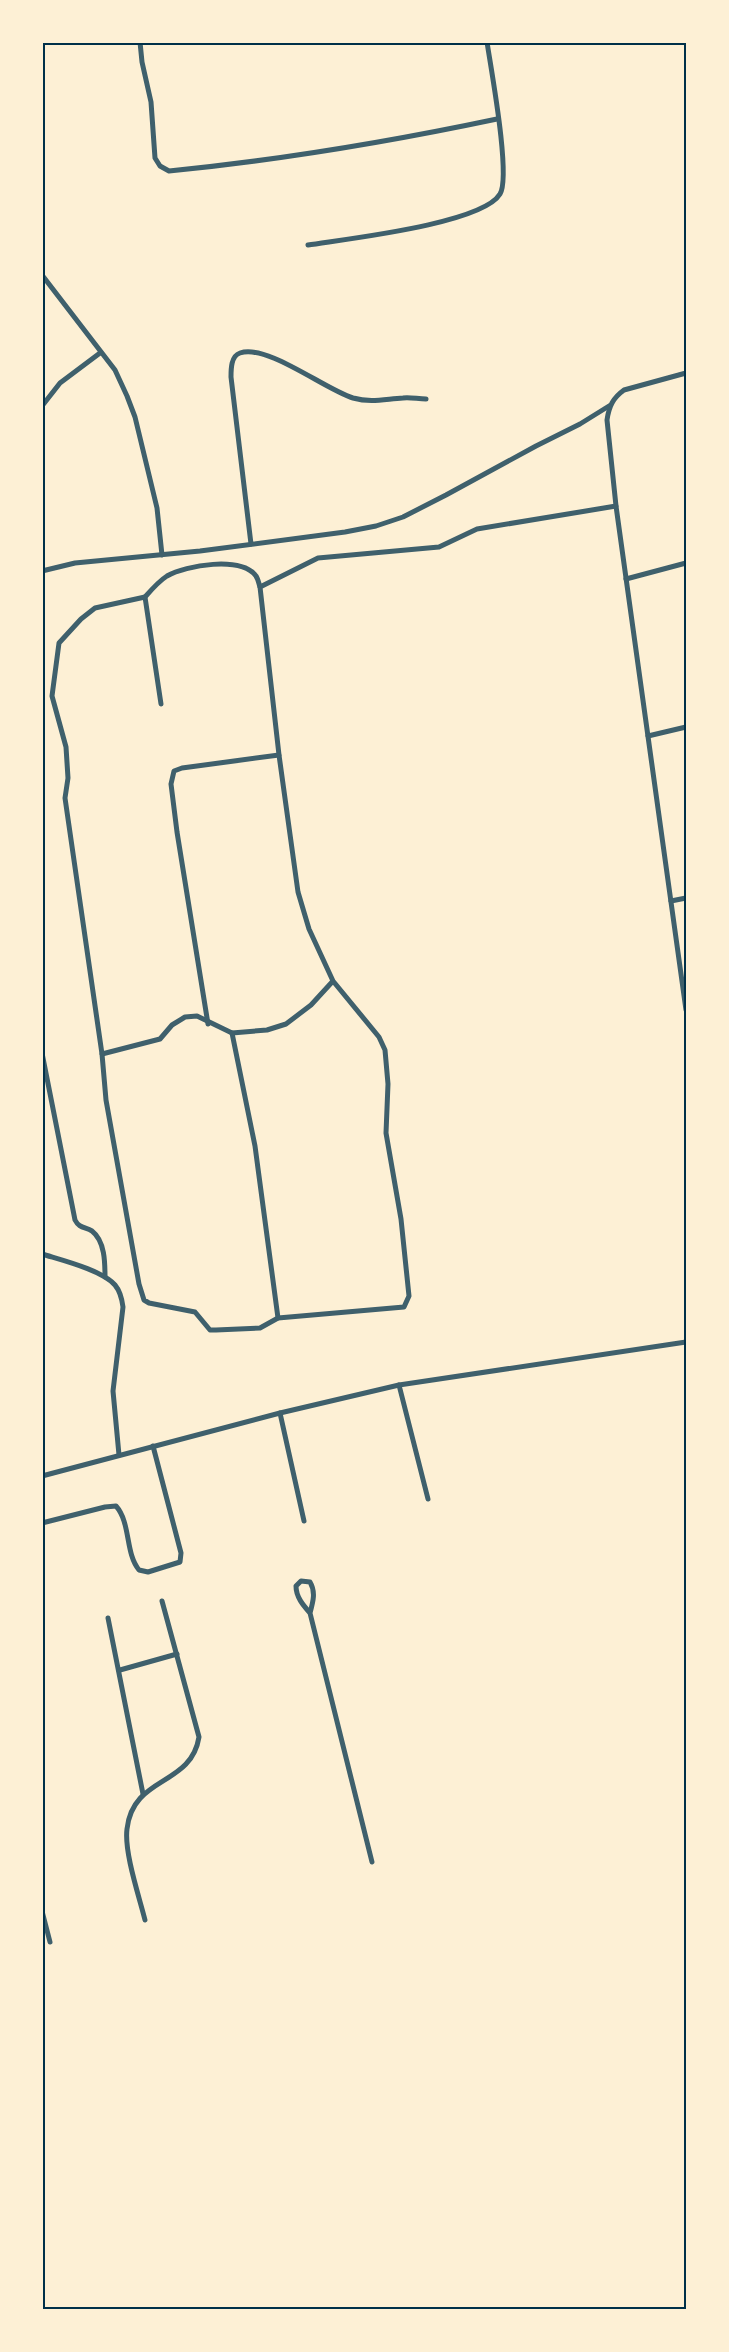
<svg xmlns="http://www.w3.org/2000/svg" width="729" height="2352" viewBox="0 0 729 2352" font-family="Merriweather,serif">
	<rect width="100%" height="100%" fill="#fdf0d5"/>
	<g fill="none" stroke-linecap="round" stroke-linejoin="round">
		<g stroke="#3f606c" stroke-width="5">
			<path d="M140,42L142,62L151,102L155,158L160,166L169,171C280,160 388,142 497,119"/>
			<path d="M308,245C345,239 482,224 500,194C511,176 491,69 487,42"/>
			<polyline points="42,275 115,370 127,396 135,417 157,508 162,555"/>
			<path d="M686,373L624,390C613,398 609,406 607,420L616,506L686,1010"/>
			<polyline points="42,406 60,383 100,353"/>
			<path d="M251,544L231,377C231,369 231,356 240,353C268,344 324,389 353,398C371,403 385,399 403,398C410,397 418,399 426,399"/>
			<polyline points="42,571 75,563 200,551 345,532 376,526 403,517 446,495 536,446 580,424 609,406"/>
			<polyline points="626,579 686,563"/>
			<path d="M161,704L145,597C152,589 159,581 167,576C186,565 241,556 256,576C258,579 259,584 260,587"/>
			<polyline points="648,736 686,727"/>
			<polyline points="671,901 686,898"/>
			<polyline points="333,981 311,1005 286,1024 267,1030 232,1033 197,1016 185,1017 172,1025 160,1039 102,1054 106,1100 139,1284 144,1300 149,1303 195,1312 210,1330 216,1330 260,1328 278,1318 404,1307 409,1296 401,1219 386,1133 388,1084 385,1050 379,1037 333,981 309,929 298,892 279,755 260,587 318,558 439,547 477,529 616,506"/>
			<polyline points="208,1024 177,832 171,784 174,771 182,768 279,755"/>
			<polyline points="232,1033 255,1146 278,1318"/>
			<path d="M42,1053L75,1220C79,1228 85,1227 92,1231C105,1241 105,1263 105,1277"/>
			<polyline points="102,1054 65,798 68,778 66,747 52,696 59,643 81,619 95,608 145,597"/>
			<path d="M42,1254C61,1260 102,1270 115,1285C120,1291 122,1299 123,1307L113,1391L119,1455"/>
			<polyline points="399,1385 428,1499"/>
			<polyline points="280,1413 304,1521"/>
			<polyline points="42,1476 280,1413 399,1385 686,1342"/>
			<path d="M42,1523L105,1507L116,1506C131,1523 125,1553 139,1570L148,1572L180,1562L181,1553L153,1446"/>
			<path d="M310,1613C313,1602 316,1592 310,1582L301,1581L296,1586C296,1597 303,1605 310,1613L372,1862"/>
			<polyline points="108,1618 143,1794"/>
			<polyline points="120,1670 177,1654"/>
			<polyline points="42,1911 50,1942"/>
			<path d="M145,1920C139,1896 124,1852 127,1829C133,1775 191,1787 199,1737L162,1601"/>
		</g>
	</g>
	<rect width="729" height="2352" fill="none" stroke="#fdf0d5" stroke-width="88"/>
	<rect x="44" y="44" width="641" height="2264" fill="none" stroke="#003049" stroke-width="2"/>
</svg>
